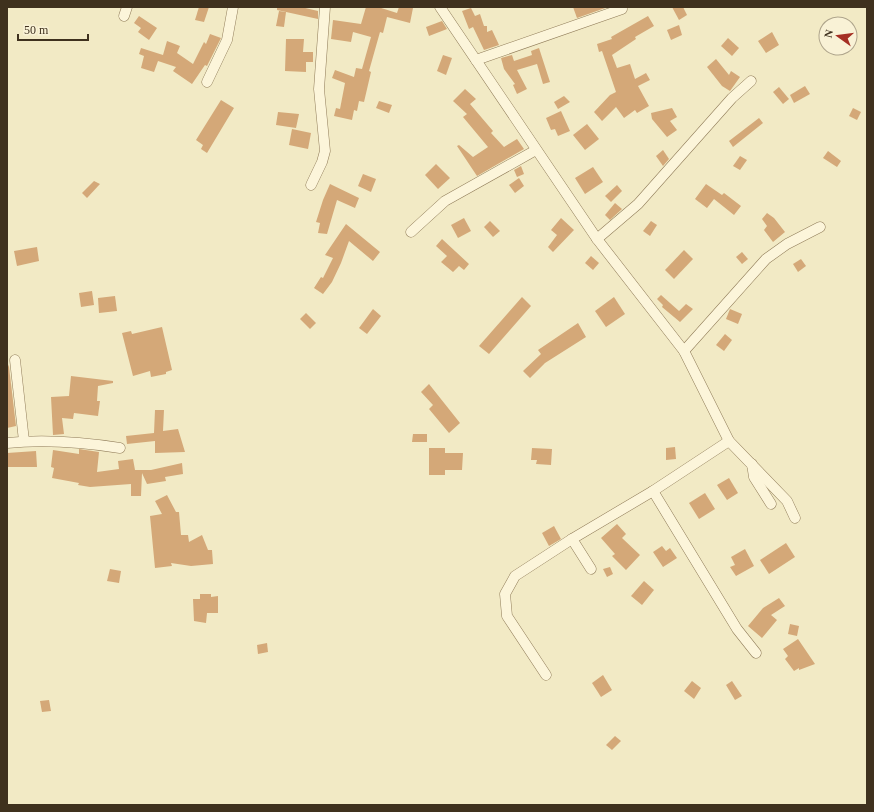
<svg xmlns="http://www.w3.org/2000/svg" width="874" height="812" viewBox="0 0 874 812" font-family="Georgia,serif">
	<rect width="100%" height="100%" fill="#f2eac5"/>
	<g fill="#d4a878">
		<polygon points="199,7 209,7 204,22 195,20"/>
		<polygon points="277,7 301,7 318,11 318,19 277,10"/>
		<polygon points="366,7 378,7 397,13 399,7 413,8 410,23 387,17 383,33 380,32 369,71 371,72 364,102 359,101 357,111 354,110 352,120 334,116 336,108 340,109 345,83 332,78 335,70 354,77 356,68 362,69 371,37 353,32 351,42 331,39 333,20 361,24"/>
		<polygon points="573,7 608,7 577,18"/>
		<polygon points="672,7 683,7 687,15 679,20"/>
		<polygon points="471,8 475,16 480,14 484,26 487,26 487,32 492,30 499,45 484,50 473,27 469,29 462,11"/>
		<polygon points="279,11 286,12 284,27 276,26"/>
		<polygon points="139,16 157,28 149,40 138,32 141,28 134,23"/>
		<polygon points="648,16 654,26 635,37 636,39 612,55 617,68 630,64 635,79 646,73 650,80 638,86 649,106 637,113 635,110 624,118 616,107 602,121 594,112 610,95 616,92 602,51 599,52 597,44 612,39 611,37"/>
		<polygon points="442,21 447,29 429,36 426,27"/>
		<polygon points="679,25 682,35 671,40 667,30"/>
		<polygon points="772,32 779,45 766,53 758,41"/>
		<polygon points="210,34 221,38 207,66 205,65 192,84 173,71 176,67 158,61 154,72 141,68 144,56 139,54 141,48 163,55 167,41 180,46 177,53 193,64 204,42 206,44"/>
		<polygon points="728,38 739,48 732,56 721,46"/>
		<polygon points="286,39 304,39 303,52 313,52 313,62 306,62 306,72 285,71"/>
		<polygon points="539,48 550,82 543,84 537,64 517,70 527,89 517,94 513,85 515,84 504,69 501,58 512,55 514,61 532,55 531,51"/>
		<polygon points="443,55 452,58 446,75 437,71"/>
		<polygon points="716,59 729,75 731,71 740,77 730,91 722,86 707,67"/>
		<polygon points="805,86 810,94 794,103 790,95"/>
		<polygon points="779,87 789,99 783,104 773,92"/>
		<polygon points="465,89 476,99 470,104 493,131 491,133 504,147 517,139 524,149 477,176 457,146 459,145 473,157 488,147 463,117 467,114 453,101"/>
		<polygon points="564,96 570,102 558,109 554,102"/>
		<polygon points="221,100 234,108 207,153 201,149 203,145 196,140"/>
		<polygon points="379,101 392,105 389,113 376,108"/>
		<polygon points="672,108 677,117 670,121 677,130 667,137 652,119 651,113"/>
		<polygon points="853,108 861,112 857,120 849,116"/>
		<polygon points="561,111 570,131 558,136 555,129 551,130 546,118"/>
		<polygon points="278,112 299,114 296,128 276,125"/>
		<polygon points="759,118 763,123 733,147 729,141"/>
		<polygon points="587,124 599,139 585,150 573,135"/>
		<polygon points="292,129 311,133 308,149 289,145"/>
		<polygon points="663,150 669,159 663,166 656,156"/>
		<polygon points="828,151 841,161 837,167 823,158"/>
		<polygon points="740,156 747,160 740,170 733,166"/>
		<polygon points="436,164 450,178 438,189 425,175"/>
		<polygon points="521,166 524,174 517,177 514,170"/>
		<polygon points="593,167 603,182 585,194 575,178"/>
		<polygon points="363,174 376,179 371,192 358,186"/>
		<polygon points="519,178 524,186 515,193 509,185"/>
		<polygon points="94,181 100,184 87,198 82,193"/>
		<polygon points="330,184 359,198 355,208 337,200 327,234 318,233 320,223 316,222 323,200"/>
		<polygon points="706,184 722,195 724,193 741,206 734,215 714,199 707,208 695,199"/>
		<polygon points="617,185 622,191 611,202 605,196"/>
		<polygon points="615,203 622,209 610,220 605,215"/>
		<polygon points="767,213 774,218 785,232 773,242 764,230 767,226 762,219"/>
		<polygon points="464,218 471,231 458,238 451,225"/>
		<polygon points="561,218 574,230 553,252 548,247 557,235 551,230"/>
		<polygon points="490,221 500,231 493,237 484,227"/>
		<polygon points="651,221 657,225 650,236 643,231"/>
		<polygon points="346,224 380,252 373,261 349,241 341,263 332,282 323,294 314,288 321,277 323,278 333,258 325,255"/>
		<polygon points="442,239 469,264 464,270 459,266 453,272 441,262 447,256 436,246"/>
		<polygon points="37,247 39,261 17,266 14,251"/>
		<polygon points="684,250 693,259 674,279 665,270"/>
		<polygon points="742,252 748,259 742,264 736,257"/>
		<polygon points="591,256 599,263 593,270 585,263"/>
		<polygon points="801,259 806,266 798,272 793,264"/>
		<polygon points="92,291 94,305 81,307 79,293"/>
		<polygon points="661,295 679,311 686,304 693,309 680,322 662,307 663,305 657,299"/>
		<polygon points="115,296 117,311 99,313 98,298"/>
		<polygon points="522,297 531,306 489,354 479,346"/>
		<polygon points="614,297 625,314 606,327 595,311"/>
		<polygon points="373,309 381,316 367,334 359,328"/>
		<polygon points="730,309 742,314 738,324 726,319"/>
		<polygon points="306,313 316,323 310,329 300,319"/>
		<polygon points="578,323 586,337 545,363 530,378 523,371 541,354 538,350"/>
		<polygon points="162,327 172,370 166,372 166,374 151,377 150,371 133,376 122,333 131,331 132,334"/>
		<polygon points="725,334 732,340 724,351 716,345"/>
		<polygon points="7,362 9,367 16,426 7,428"/>
		<polygon points="71,376 113,381 113,383 98,386 97,401 100,401 98,416 74,413 73,419 62,418 64,434 53,435 51,397 69,396"/>
		<polygon points="429,384 460,423 449,433 429,409 433,405 421,392"/>
		<polygon points="155,410 164,410 163,431 178,429 185,452 155,453 155,441 127,444 126,436 154,433"/>
		<polygon points="413,434 427,434 427,442 412,442"/>
		<polygon points="675,447 676,459 666,460 666,448"/>
		<polygon points="429,448 445,448 445,453 463,453 462,470 445,470 445,475 429,475"/>
		<polygon points="532,448 552,449 551,465 536,464 537,460 531,460"/>
		<polygon points="79,449 99,452 97,472 119,469 118,461 133,459 135,470 151,470 182,463 183,474 165,477 166,481 147,484 142,473 141,496 131,496 131,484 90,487 78,485 79,483 52,478 54,468 51,467 53,450 79,454"/>
		<polygon points="36,451 37,467 7,467 7,453"/>
		<polygon points="729,478 738,493 727,500 717,485"/>
		<polygon points="705,493 715,509 699,519 689,503"/>
		<polygon points="167,495 176,512 179,512 181,535 188,535 189,542 202,535 208,550 212,550 213,564 191,566 171,563 172,566 155,568 150,516 162,514 155,501"/>
		<polygon points="617,524 626,534 622,538 640,555 626,570 612,556 615,554 601,538"/>
		<polygon points="554,526 561,539 549,546 542,533"/>
		<polygon points="786,543 795,557 769,574 760,560"/>
		<polygon points="662,546 666,551 670,548 677,558 663,567 653,552"/>
		<polygon points="745,549 754,566 736,576 730,567 735,565 731,557"/>
		<polygon points="610,567 613,574 607,577 603,569"/>
		<polygon points="110,569 121,571 119,583 107,581"/>
		<polygon points="644,581 654,590 642,605 631,596"/>
		<polygon points="200,594 211,594 211,597 218,596 218,613 207,613 206,623 194,621 193,599 200,599"/>
		<polygon points="779,598 785,606 771,615 777,620 762,638 748,626 763,608"/>
		<polygon points="790,624 799,626 797,636 788,634"/>
		<polygon points="798,639 815,664 799,670 799,668 794,671 785,659 788,656 783,649"/>
		<polygon points="267,643 268,652 258,654 257,645"/>
		<polygon points="603,675 612,690 601,697 592,683"/>
		<polygon points="692,681 701,688 694,699 684,691"/>
		<polygon points="732,681 742,696 735,700 726,685"/>
		<polygon points="49,700 51,711 42,712 40,701"/>
		<polygon points="615,736 621,741 612,750 606,745"/>
	</g>
	<g fill="none" stroke-linecap="round" stroke-linejoin="round">
		<g stroke="#907c59" stroke-width="11">
			<g id="minor">
				<polyline points="440,7 597,239 684,351 729,441 787,501 795,518"/>
				<polyline points="124,16 127,7"/>
				<polyline points="476,60 622,9"/>
				<polyline points="207,82 227,40 233,7"/>
				<polyline points="311,185 322,162 325,151 319,89 325,7"/>
				<polyline points="411,232 445,201 536,150"/>
				<polyline points="597,239 638,204 732,98 751,81"/>
				<polyline points="684,351 766,259 787,244 820,227"/>
				<polyline points="15,360 24,441"/>
				<path d="M7,443C45,439 82,442 120,448"/>
				<polyline points="752,464 754,477 771,504"/>
				<polyline points="653,491 737,629 756,653"/>
				<polyline points="572,539 591,569"/>
				<polyline points="546,675 507,616 505,594 515,576 572,539 653,491 729,441"/>
			</g>
		</g>
		<use href="#minor" stroke="#fcf5da" stroke-width="10"/>
	</g>
	<rect width="874" height="812" fill="none" stroke="#3f311e" stroke-width="16"/>
	<g transform="translate(838 36) rotate(284)"><circle r="19" fill="#f9f2d6" stroke="#afa58c"/>
	<path d="M0-3L7 15L0 10L-7 15Z" fill="#a52f23"/>
	<text y="-6" font-size="11" font-weight="bold" text-anchor="middle" fill="#3f311e">N</text>
	</g>
	<path d="M18 34v6h70v-6" fill="none" stroke="#3f311e" stroke-width="2"/>
	<text x="24" y="34" font-size="12" fill="#3f311e" stroke="#f9f2d6" stroke-width="3" paint-order="stroke">50 m</text>
</svg>
